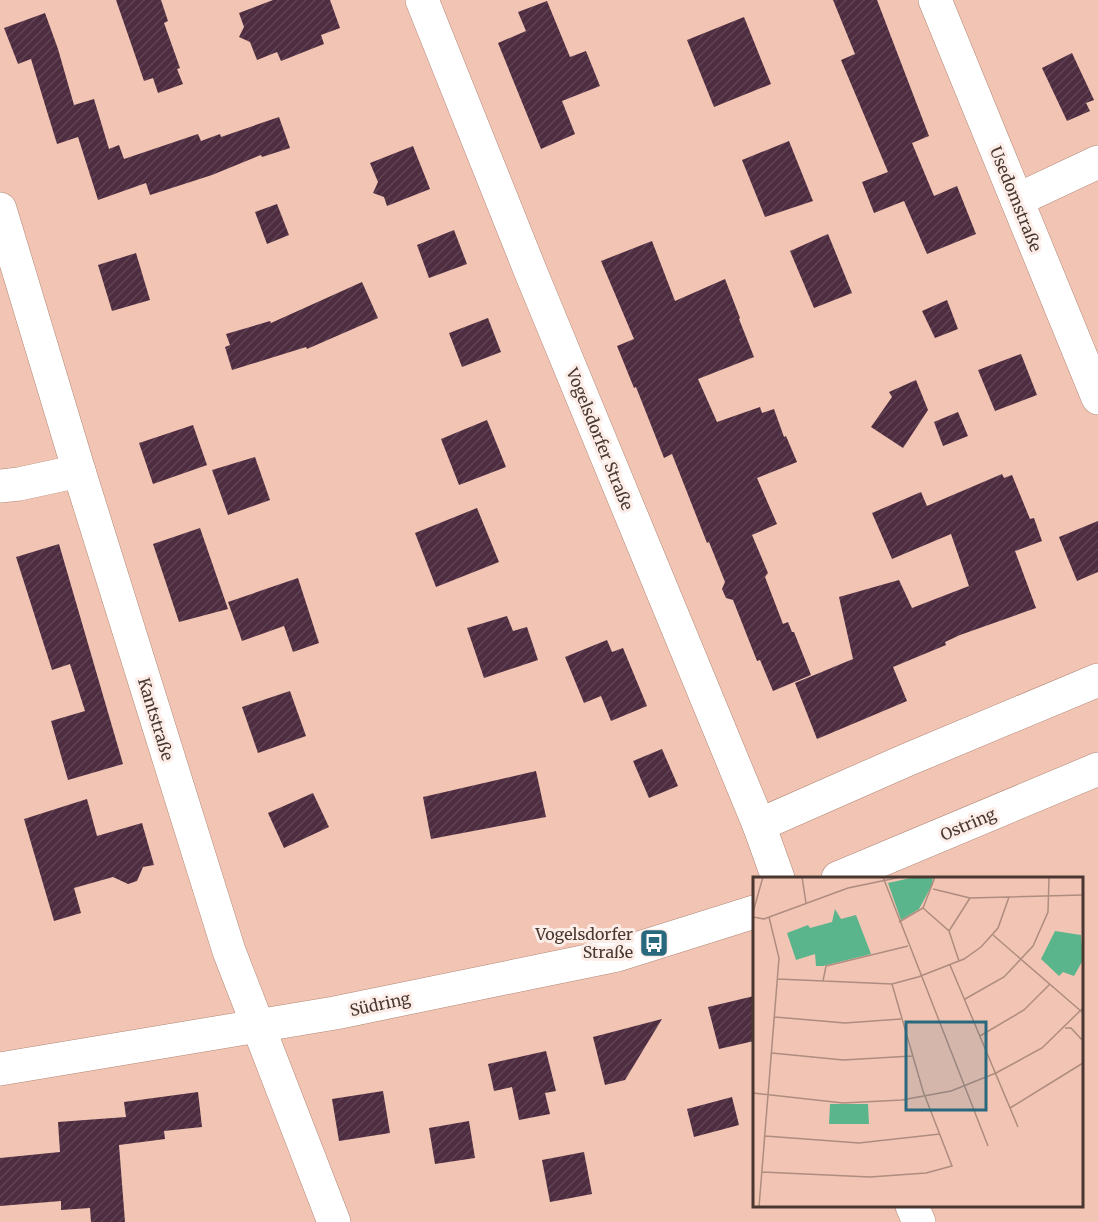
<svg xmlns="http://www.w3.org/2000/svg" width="1098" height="1222" viewBox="0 0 1098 1222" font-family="Merriweather,serif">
	<defs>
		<pattern id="building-hatch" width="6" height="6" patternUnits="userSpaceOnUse" patternTransform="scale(1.5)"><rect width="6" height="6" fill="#4e2d41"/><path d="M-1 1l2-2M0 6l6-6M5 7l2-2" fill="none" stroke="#604454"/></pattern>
	</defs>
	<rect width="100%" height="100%" fill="#f2c4b3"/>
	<g fill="url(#building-hatch)">
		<polygon points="116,0 161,0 168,21 164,23 180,68 177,69 183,84 158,93 153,78 144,81"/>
		<polygon points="273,0 330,0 340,28 321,35 324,44 281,61 277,52 257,60 250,42 239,37 244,27 239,13"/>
		<polygon points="833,0 877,0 929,136 912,143 934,196 957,186 976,234 927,254 904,201 874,213 862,182 888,172 841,60 855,54"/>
		<polygon points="547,1 570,57 586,51 600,86 562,101 575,134 541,149 498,43 526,31 518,12"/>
		<polygon points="45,13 58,49 74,105 94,99 109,149 119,145 124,159 198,134 201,141 220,134 221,137 279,117 290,148 262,157 261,155 212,175 150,195 146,183 98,200 78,137 57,144 31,59 18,64 4,28"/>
		<polygon points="744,17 771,84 714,107 687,40"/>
		<polygon points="1072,53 1094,100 1086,103 1090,111 1067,121 1042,68"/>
		<polygon points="789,141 813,201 765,217 742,160"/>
		<polygon points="413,146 430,189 387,206 384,197 373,193 378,182 370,163"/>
		<polygon points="277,204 289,235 267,244 255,212"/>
		<polygon points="454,230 467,264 429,278 417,245"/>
		<polygon points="828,234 852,293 814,308 790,251"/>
		<polygon points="652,241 675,301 725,279 740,318 739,319 754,357 698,379 717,422 760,407 762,413 774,409 784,437 786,436 797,462 757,478 777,524 752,535 768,573 765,577 783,624 788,622 792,632 794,632 811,675 773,691 760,660 757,661 733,600 726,598 722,589 725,582 709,542 707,543 672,454 664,458 636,387 634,388 617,346 634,339 601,261"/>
		<polygon points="136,253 150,300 112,311 98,265"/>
		<polygon points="362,282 378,318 307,349 306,347 232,370 225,347 230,345 226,334 270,321 271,323"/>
		<polygon points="947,300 958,329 935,338 922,311"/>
		<polygon points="488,318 501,352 462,367 449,333"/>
		<polygon points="1021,354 1037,395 995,411 978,370"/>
		<polygon points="916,380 928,410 903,448 871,427 892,397 889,392"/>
		<polygon points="958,412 968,436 943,446 934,422"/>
		<polygon points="487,420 506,467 459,485 441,439"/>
		<polygon points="193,425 207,465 153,484 139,443"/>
		<polygon points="255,457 270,500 228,515 212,470"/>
		<polygon points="1002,474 1004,478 1012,475 1030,519 1034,518 1042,541 1015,551 1036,608 960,635 945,642 946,645 893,667 907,701 817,739 795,683 853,659 839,597 899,580 912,608 969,586 951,534 892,559 872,513 921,492 927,506"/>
		<polygon points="477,508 499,562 436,587 415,533"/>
		<polygon points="1098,521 1098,572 1077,581 1059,537"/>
		<polygon points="200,528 228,609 179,622 153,544"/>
		<polygon points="59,544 123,764 68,780 51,721 85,711 70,664 52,670 16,557"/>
		<polygon points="298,578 319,643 293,652 284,626 242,641 228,602"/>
		<polygon points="507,616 513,631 527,627 538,660 484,678 467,628"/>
		<polygon points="607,640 612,652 623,648 647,706 611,721 601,696 584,703 565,657"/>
		<polygon points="290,691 306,736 258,753 242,707"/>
		<polygon points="662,749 678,786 649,798 633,761"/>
		<polygon points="536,771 546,817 431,839 423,797"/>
		<polygon points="313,793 329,827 284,848 268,813"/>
		<polygon points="87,799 97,836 142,823 154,865 143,867 137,881 128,884 113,877 74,888 81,913 54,921 24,819"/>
		<polygon points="754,996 754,1041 719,1049 708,1007"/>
		<polygon points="662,1019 625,1080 605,1085 593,1037"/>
		<polygon points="546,1051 556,1091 545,1093 550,1114 519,1120 512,1087 494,1091 488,1064"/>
		<polygon points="383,1091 390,1133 339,1141 332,1099"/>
		<polygon points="198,1092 202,1127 164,1131 165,1139 119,1145 125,1222 91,1222 90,1208 61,1210 61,1201 0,1206 0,1158 60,1152 58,1122 126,1117 124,1102"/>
		<polygon points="732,1097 739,1125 694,1137 687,1109"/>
		<polygon points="469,1121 475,1158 435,1164 429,1128"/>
		<polygon points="584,1152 592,1194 550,1202 542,1160"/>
	</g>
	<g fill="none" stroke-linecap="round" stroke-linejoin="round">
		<g stroke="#b18776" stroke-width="34">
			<g id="minor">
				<polyline points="422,0 532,275 759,825 778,878"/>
				<polyline points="935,0 1098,398"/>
				<polyline points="1017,200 1098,162"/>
				<polyline points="0,209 79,471 229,951 334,1222"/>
				<polyline points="0,486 19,484 79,471"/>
				<polyline points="759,825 909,759 1098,680"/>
				<polyline points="838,878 1098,769"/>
				<polyline points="0,1069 335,1013 617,955 754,912"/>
				<polyline points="912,1206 919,1222"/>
			</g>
		</g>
		<use href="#minor" stroke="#fff" stroke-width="33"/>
	</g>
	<defs>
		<g id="bus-square" transform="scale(1.5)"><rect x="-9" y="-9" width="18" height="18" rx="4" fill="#29697e" stroke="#fcede8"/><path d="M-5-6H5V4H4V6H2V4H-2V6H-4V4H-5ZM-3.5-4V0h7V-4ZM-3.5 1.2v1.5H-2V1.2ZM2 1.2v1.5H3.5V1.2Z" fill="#fff"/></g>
	</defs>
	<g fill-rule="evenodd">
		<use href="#bus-square" x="654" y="943"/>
	</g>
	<g text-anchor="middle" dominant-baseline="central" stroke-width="6" stroke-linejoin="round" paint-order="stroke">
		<g font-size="16" fill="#493730" stroke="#fcede8">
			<text transform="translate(1016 199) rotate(68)">Usedomstraße</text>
			<text transform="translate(600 439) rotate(68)">Vogelsdorfer Straße</text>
			<text transform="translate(156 719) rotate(73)">Kantstraße</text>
			<text transform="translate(968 824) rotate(-23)">Ostring</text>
			<text transform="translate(380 1004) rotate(-12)">Südring</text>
		</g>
		<g font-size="16" fill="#493730" stroke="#fcede8" text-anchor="end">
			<text x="633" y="934">Vogelsdorfer<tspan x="633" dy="18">Straße</tspan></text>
		</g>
	</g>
	<g transform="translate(753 877)">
		<rect width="330" height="330" fill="#f2c4b3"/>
		<path d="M77,227H115L116,247H76Z" fill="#5bb58c"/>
		<path d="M162,0H180L179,8L166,32L148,43L135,6Z" fill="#5bb58c"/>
		<path d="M302,54L328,58L330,83L321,99L310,95L306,99L288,82Z" fill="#5bb58c"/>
		<path d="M82,32L88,42L103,38L118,77L70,89H63L62,77L43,83L34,56L55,48L57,51L79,45Z" fill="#5bb58c"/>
		<path fill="none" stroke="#ae8c7f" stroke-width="1.5" d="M49,0L53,26M130,0L235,269M180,12L217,21L330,18M170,31L196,54L206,84M0,35L10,0M0,40L11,42L95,11L148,0M146,45L170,31L182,0M196,54L217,21M240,58L329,135M197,88L265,250M25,102L139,107L165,100L211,82L228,70L245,51L256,20M70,104L73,89L155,69M212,122L251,100L280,69L295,35L296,0M22,140L92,146L148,142M312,151H318L330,164M227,159L271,133L297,107M19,176L90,183L159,179M0,216L90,226L149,223L198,214L243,196L289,171L330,131M257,231L330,186M12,259L106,266L187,257M9,295L117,300L173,296L199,289L170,214L139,107M6,330L26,81L16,40"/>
		<path fill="#29697e" fill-opacity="0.15" stroke="#29697e" stroke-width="3" d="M153,145H233V233H153Z"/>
		<rect width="330" height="330" fill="none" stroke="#493730" stroke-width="3"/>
	</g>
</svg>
